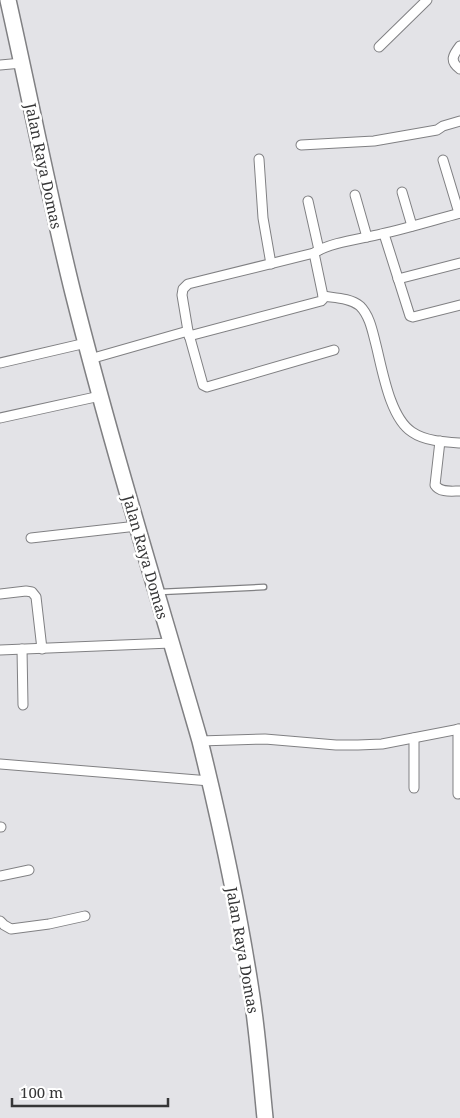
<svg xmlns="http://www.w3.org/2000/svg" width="460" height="1118" viewBox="0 0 460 1118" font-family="'Noto Serif',serif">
	<rect width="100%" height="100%" fill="#e3e3e7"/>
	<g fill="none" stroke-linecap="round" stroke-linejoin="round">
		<g stroke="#808083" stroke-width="7">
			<polyline id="lane" points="160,592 264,587"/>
		</g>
		<g stroke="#808083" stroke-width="11">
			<g id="street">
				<path d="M460,46C453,55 449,61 460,69"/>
				<polyline points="379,47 427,0"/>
				<polyline points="0,65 22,63"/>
				<polyline points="301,145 374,141 437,130 443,126 460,121"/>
				<polyline points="259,159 263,218 271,264"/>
				<polyline points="443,160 459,213"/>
				<polyline points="402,192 412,226"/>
				<polyline points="355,195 367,237"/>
				<polyline points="308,201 319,250"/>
				<polyline points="384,234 410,316 413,317 417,316 460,305"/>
				<polyline points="398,279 460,263"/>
				<path d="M323,296C335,298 350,298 360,306C369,315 372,329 375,341C382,367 389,417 412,432C425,441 444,442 460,443"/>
				<polyline points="189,336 321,301 323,299 323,296 314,253"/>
				<path d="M334,350L207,387L203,385L188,331L182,295L183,289L188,284L314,253C331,242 361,239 381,234C408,228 434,220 460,213"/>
				<polyline points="90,359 188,331"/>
				<polyline points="0,363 86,343"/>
				<polyline points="0,418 100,396"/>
				<path d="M440,441L435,485C440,493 452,491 460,491"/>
				<polyline points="31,538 137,526"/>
				<polyline points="0,594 26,591 32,592 36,597 42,649"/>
				<polyline points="22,649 23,705"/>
				<polyline points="0,650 171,643"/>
				<polyline points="458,729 458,794"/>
				<polyline points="200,741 265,739 336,745 358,745 382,744 460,729"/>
				<polyline points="0,764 210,781"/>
				<polyline points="414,788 414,738"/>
				<polyline points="0,827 1,827"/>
				<polyline points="0,876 29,870"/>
				<polyline points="0,921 4,925 11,929 49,924 85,916"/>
			</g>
		</g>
		<g stroke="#808083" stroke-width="18">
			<path id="highway" d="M8,0C30,98 49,196 73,293C111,444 157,592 200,741C221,826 239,911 252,997C258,1037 261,1078 265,1118"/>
		</g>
		<use href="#lane" stroke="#fff" stroke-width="4.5"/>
		<use href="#street" stroke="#fff" stroke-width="9"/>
		<use href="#highway" stroke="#fff" stroke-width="15"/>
	</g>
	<g text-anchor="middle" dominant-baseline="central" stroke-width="5" stroke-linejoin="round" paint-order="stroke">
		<g font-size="15" fill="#363637" stroke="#fff">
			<text transform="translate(44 166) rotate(78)">Jalan Raya Domas</text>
			<text transform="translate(146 557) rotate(74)">Jalan Raya Domas</text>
			<text transform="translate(243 950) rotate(80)">Jalan Raya Domas</text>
		</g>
	</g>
	<path d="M12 1098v8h156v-8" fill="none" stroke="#363637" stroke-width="2.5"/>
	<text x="20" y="1098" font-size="15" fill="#363637" stroke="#ffffff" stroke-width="4" paint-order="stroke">100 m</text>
</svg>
